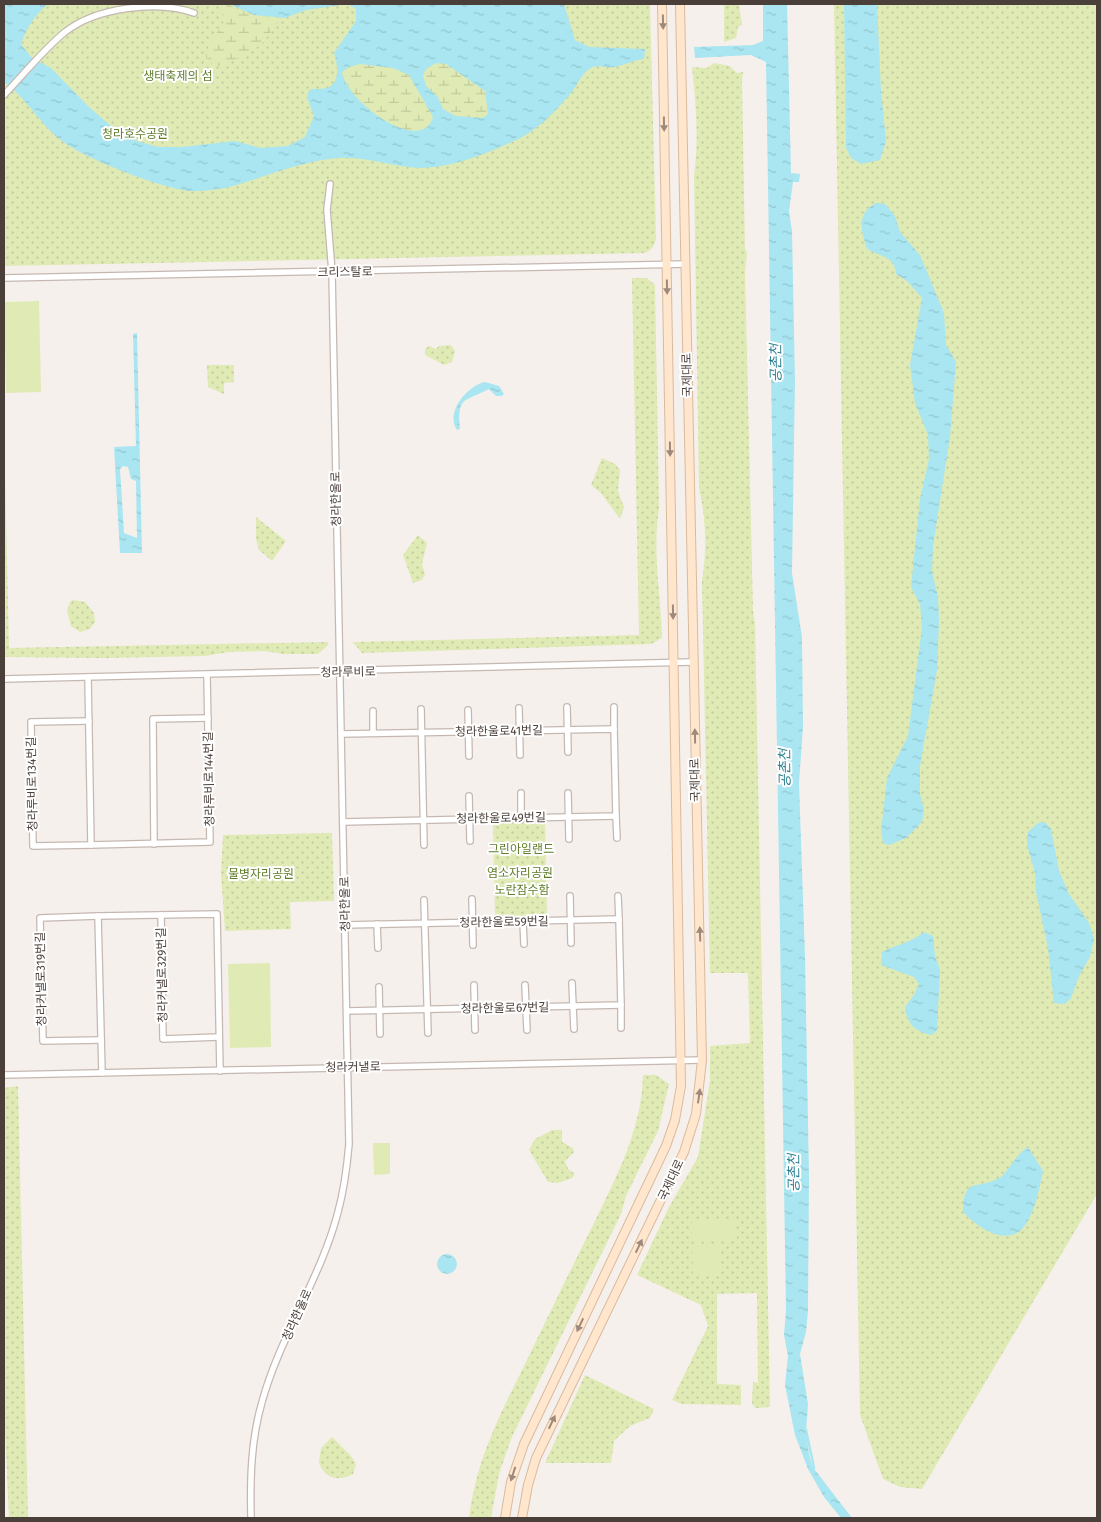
<svg xmlns="http://www.w3.org/2000/svg" width="1101" height="1522" viewBox="0 0 1101 1522" font-family="'Fira Sans','Noto Sans KR',sans-serif">
	<defs>
		<pattern id="grass-dots" width="8" height="8" patternUnits="userSpaceOnUse" patternTransform="scale(1.25)"><rect width="8" height="8" fill="#dfeab5"/><path d="M2 2h.1M6 6h.1" fill="none" stroke="#c1ca9c" stroke-width="1.8" stroke-linecap="round"/></pattern>
		<pattern id="wetland-marsh" width="20" height="14" patternUnits="userSpaceOnUse" patternTransform="scale(1.25)"><rect width="20" height="14" fill="#dfeab5"/><path d="M1 5h8M5 5V1M11 12h8M15 12V8" fill="none" stroke="#c1ca9c"/></pattern>
		<pattern id="water-ripples" width="26" height="14" patternUnits="userSpaceOnUse" patternTransform="scale(1.25)"><rect width="26" height="14" fill="#a9e6f1"/><path d="M2 4q2-2 4 0t4 0M15 11q2-2 4 0t4 0" fill="none" stroke="#93c6cf"/></pattern>
	</defs>
	<rect width="100%" height="100%" fill="#f6f0ec"/>
	<g fill="url(#grass-dots)">
		<path d="M4,4H650L656,239C654,246 652,250 645,253L4,266Z"/>
		<polygon points="724,4 739,4 742,25 738,27 736,38 724,42"/>
		<polygon points="834,4 1097,4 1097,1194 922,1489 900,1487 883,1479 860,1415"/>
		<path d="M714,63L730,66L737,73L743,72L742,83L745,248L747,253L745,272L753,610L755,623L770,1407L755,1408L752,1403L753,1382L758,1383L757,1293L717,1294V1384L741,1385V1405L682,1404L672,1400L708,1326L701,1305L637,1275L669,1207L698,1157L710,1080V1046L750,1043L748,973H710L702,581C707,551 706,519 699,488L694,176C699,140 696,104 692,67L707,68Z"/>
		<path d="M632,278H647L655,285L659,509C652,552 661,595 662,638L651,644L362,653L353,642L639,635Z"/>
		<polygon points="451,345 455,351 452,362 444,365 425,355 425,349 429,346 436,349 439,346"/>
		<polygon points="207,365 234,365 234,382 224,383 224,394 208,387"/>
		<polygon points="4,427 9,648 328,642 328,645 318,654 283,654 265,651 228,652 205,656 107,658 4,657"/>
		<polygon points="602,458 615,464 620,470 618,491 624,507 620,519 601,493 591,485"/>
		<polygon points="256,517 286,541 272,561 259,550 256,539"/>
		<polygon points="418,535 427,543 422,564 425,574 422,580 413,583 403,555"/>
		<polygon points="73,600 85,602 94,613 95,622 90,629 80,632 71,626 67,611 70,602"/>
		<polygon points="545,821 547,916 495,917 493,822"/>
		<polygon points="332,833 334,901 290,902 291,929 225,931 221,874 223,835"/>
		<path d="M643,1075H656L669,1084L658,1131L626,1196L621,1214L511,1439L499,1474L491,1518H469C477,1457 499,1417 526,1362C548,1316 570,1271 593,1225C616,1178 642,1129 643,1075Z"/>
		<polygon points="18,1086 28,1518 9,1518 4,1405 4,1088"/>
		<polygon points="552,1130 562,1130 562,1142 573,1148 574,1152 565,1161 568,1169 575,1174 572,1178 558,1183 548,1182 529,1150 535,1139"/>
		<polygon points="585,1375 654,1409 650,1418 630,1426 614,1441 611,1463 545,1463"/>
		<path d="M332,1437L351,1456L356,1464L353,1474C339,1482 324,1479 319,1462L321,1448Z"/>
	</g>
	<g fill="url(#wetland-marsh)">
		<path d="M223,4C231,4 234,8 241,11C254,15 268,18 281,18L261,45L223,66H215L206,57C209,37 219,35 225,18L220,11Z"/>
		<polygon points="436,63 446,64 485,91 488,114 483,118 455,116 443,109 438,97 426,86 423,76 426,69"/>
		<path d="M360,64L393,68L409,75L433,117C422,156 347,103 342,72L349,67Z"/>
	</g>
	<g fill="#dfeab5">
		<polygon points="39,301 41,392 6,393 4,302"/>
		<polygon points="270,963 271,1047 230,1048 228,964"/>
		<polygon points="373,1143 390,1143 390,1174 374,1175"/>
		<polygon points="736,1219 737,1241 692,1242 692,1220"/>
		<polygon points="719,1246 719,1274 693,1275 692,1247"/>
	</g>
	<g fill="url(#water-ripples)" fill-rule="evenodd">
		<path d="M4,4H48C34,16 27,27 21,44L32,58L51,68L89,107L111,126L137,141L158,147H182L235,141L261,148L288,146L305,137L314,116L307,98L309,90C315,88 323,90 329,87C341,81 337,62 334,53L356,21V9L348,4L306,10L285,18L254,15L229,4H564L575,40L589,47L645,49L644,59C634,60 625,65 615,67C608,68 599,65 593,67C582,71 578,85 571,93C556,111 536,132 514,141C486,154 451,168 420,168C392,167 366,156 338,158C303,161 270,175 236,185C224,189 205,191 191,191C166,190 86,159 65,143C40,126 30,101 4,82ZM436,63L446,64L485,91L488,114L483,118L455,116L443,109L438,97L426,86L423,76L426,69ZM360,64L393,68L409,75L433,117C422,156 347,103 342,72L349,67Z"/>
		<polygon points="763,4 787,4 791,173 800,174 799,182 793,182 789,211 792,231 795,380 792,573 802,637 803,727 799,783 805,956 809,1177 808,1311 806,1332 800,1354 808,1404 806,1432 809,1454 812,1466 852,1518 841,1518 824,1497 808,1469 795,1435 785,1385 788,1356 784,1335 786,1310 766,62 751,55 695,58 694,47 753,45 763,41"/>
		<polygon points="844,4 877,4 881,91 886,141 880,160 861,164 851,158 846,148"/>
		<path d="M876,203L885,204L895,216L900,232L920,255L944,313L946,345L956,362L950,437L933,546L932,571L938,597L939,621L937,670L920,766V794L924,810L922,822L906,838L889,845L883,843L881,831L887,778L908,736L922,628L920,604L911,587L920,499L929,459L928,435L915,403L910,365L922,298L907,281L896,274C895,256 881,257 867,249C861,230 856,214 876,203Z"/>
		<path d="M137,333L142,553H120L114,447L136,446L133,334ZM123,466L128,467L131,479L136,481L137,538L124,533L120,469Z"/>
		<path d="M485,382L499,386L504,394L502,396H496L489,389C464,402 457,396 460,429L457,430C445,412 467,386 485,382Z"/>
		<polygon points="1045,822 1051,829 1059,871 1069,894 1089,923 1094,939 1090,957 1079,976 1071,998 1065,1004 1054,1003 1048,948 1036,892 1035,873 1027,845 1028,832 1038,823"/>
		<path d="M924,932L933,936L935,956L940,970L937,1030L932,1035C915,1032 907,1024 905,1007L914,995L919,984L914,977L881,965L882,952C898,944 910,943 924,932Z"/>
		<path d="M1028,1147L1043,1171C1040,1187 1033,1220 1021,1230C1003,1246 975,1225 963,1212C964,1175 976,1191 999,1178C1007,1174 1015,1155 1028,1147Z"/>
		<circle cx="447" cy="1264" r="10"/>
	</g>
	<g fill="none" stroke-linecap="round" stroke-linejoin="round">
		<polyline stroke="#a9e6f1" stroke-width="2.5" points="806,1430 814,1468"/>
		<g stroke="#c5b8b1" stroke-width="8">
			<g id="street">
				<path d="M4,95C24,74 43,50 65,32C97,7 158,0 194,13"/>
				<polyline points="4,278 686,264"/>
				<polyline points="88,677 91,845 210,842 207,675"/>
				<polyline points="4,679 692,662"/>
				<polyline points="567,707 568,752"/>
				<polyline points="614,707 614,729"/>
				<polyline points="519,708 520,755"/>
				<polyline points="421,709 424,845"/>
				<polyline points="468,710 469,756"/>
				<polyline points="373,711 373,733"/>
				<polyline points="89,721 31,722 33,846 91,845"/>
				<polyline points="341,734 614,729 616,816 343,822"/>
				<polyline points="521,793 521,818"/>
				<polyline points="568,793 569,839"/>
				<polyline points="469,796 470,841"/>
				<polyline points="616,816 617,838"/>
				<polyline points="154,844 153,719 208,718"/>
				<polyline points="570,896 571,943"/>
				<polyline points="618,896 619,919"/>
				<polyline points="472,899 473,945"/>
				<polyline points="424,900 428,1033"/>
				<polyline points="161,915 163,1039 219,1037"/>
				<polyline points="98,916 40,918 43,1041 101,1040"/>
				<polyline points="523,921 524,944"/>
				<polyline points="377,924 378,948"/>
				<polyline points="345,925 619,919 621,1005 347,1011"/>
				<polyline points="572,983 574,1029"/>
				<polyline points="474,985 475,1030"/>
				<polyline points="525,985 527,1030"/>
				<polyline points="379,987 380,1034"/>
				<polyline points="621,1005 621,1028"/>
				<polyline points="102,1073 98,916 217,914 220,1071"/>
				<polyline points="4,1075 702,1060"/>
				<path d="M251,1518C250,1479 251,1440 262,1402C280,1336 321,1278 338,1212C344,1190 347,1167 349,1144L332,272L327,210L330,184"/>
			</g>
		</g>
		<g stroke="#d9ba9e" stroke-width="10">
			<g id="secondary">
				<polyline points="505,1518 511,1482 524,1444 666,1146 675,1120 681,1086 662,4"/>
				<polyline points="522,1518 528,1485 536,1458 684,1152 696,1114 702,1060 680,4"/>
			</g>
		</g>
		<use href="#street" stroke="#fff" stroke-width="5.5"/>
		<use href="#secondary" stroke="#ffe6cd" stroke-width="8"/>
	</g>
	<defs><path id="oneway-solid" d="M-6-.8H1V-3.2L6.5 0L1 3.2V.8H-6Z" transform="scale(1.25)"/></defs>
	<g fill="#9c8a7c">
		<use href="#oneway-solid" transform="translate(663 22) rotate(89)"/>
		<use href="#oneway-solid" transform="translate(664 124) rotate(89)"/>
		<use href="#oneway-solid" transform="translate(667 287) rotate(89)"/>
		<use href="#oneway-solid" transform="translate(670 449) rotate(89)"/>
		<use href="#oneway-solid" transform="translate(673 612) rotate(89)"/>
		<use href="#oneway-solid" transform="translate(695 736) rotate(-91)"/>
		<use href="#oneway-solid" transform="translate(700 934) rotate(-92)"/>
		<use href="#oneway-solid" transform="translate(699 1096) rotate(-82)"/>
		<use href="#oneway-solid" transform="translate(639 1246) rotate(-64)"/>
		<use href="#oneway-solid" transform="translate(580 1325) rotate(115)"/>
		<use href="#oneway-solid" transform="translate(552 1422) rotate(-65)"/>
		<use href="#oneway-solid" transform="translate(513 1474) rotate(108)"/>
	</g>
	<g text-anchor="middle" dominant-baseline="central" stroke-width="4" stroke-linejoin="round" paint-order="stroke">
		<g font-size="12" fill="#5f7e2a" stroke="#fff">
			<text x="178" y="76">생태축제의 섬</text>
			<text x="135" y="134">청라호수공원</text>
			<text x="521" y="849">그린아일랜드</text>
			<text x="520" y="873">염소자리공원</text>
			<text x="261" y="874">물병자리공원</text>
			<text x="522" y="890">노란잠수함</text>
		</g>
		<g font-size="12" fill="#4b3f39" stroke="#fff">
			<text transform="translate(345 272) rotate(-1)">크리스탈로</text>
			<text transform="translate(687 375) rotate(-91)">국제대로</text>
			<text transform="translate(336 499) rotate(-91)">청라한울로</text>
			<text transform="translate(348 672) rotate(-1)">청라루비로</text>
			<text transform="translate(499 731) rotate(-1)">청라한울로41번길</text>
			<text transform="translate(209 779) rotate(-91)">청라루비로144번길</text>
			<text transform="translate(695 780) rotate(-91)">국제대로</text>
			<text transform="translate(32 784) rotate(-91)">청라루비로134번길</text>
			<text transform="translate(501 818) rotate(-1)">청라한울로49번길</text>
			<text transform="translate(345 904) rotate(-91)">청라한울로</text>
			<text transform="translate(504 922) rotate(-1)">청라한울로59번길</text>
			<text transform="translate(162 975) rotate(-91)">청라커낼로329번길</text>
			<text transform="translate(41 979) rotate(-91)">청라커낼로319번길</text>
			<text transform="translate(505 1008) rotate(-1)">청라한울로67번길</text>
			<text transform="translate(353 1067) rotate(-1)">청라커낼로</text>
			<text transform="translate(671 1180) rotate(-65)">국제대로</text>
			<text transform="translate(297 1315) rotate(-66)">청라한울로</text>
		</g>
		<g font-size="14" font-style="italic" fill="#287e8f" stroke="#fff">
			<text transform="translate(776 363) rotate(-91)">공촌천</text>
			<text transform="translate(785 768) rotate(-91)">공촌천</text>
			<text transform="translate(794 1173) rotate(-91)">공촌천</text>
		</g>
	</g>
	<rect width="1101" height="1522" fill="none" stroke="#4b3f39" stroke-width="10"/>
</svg>
